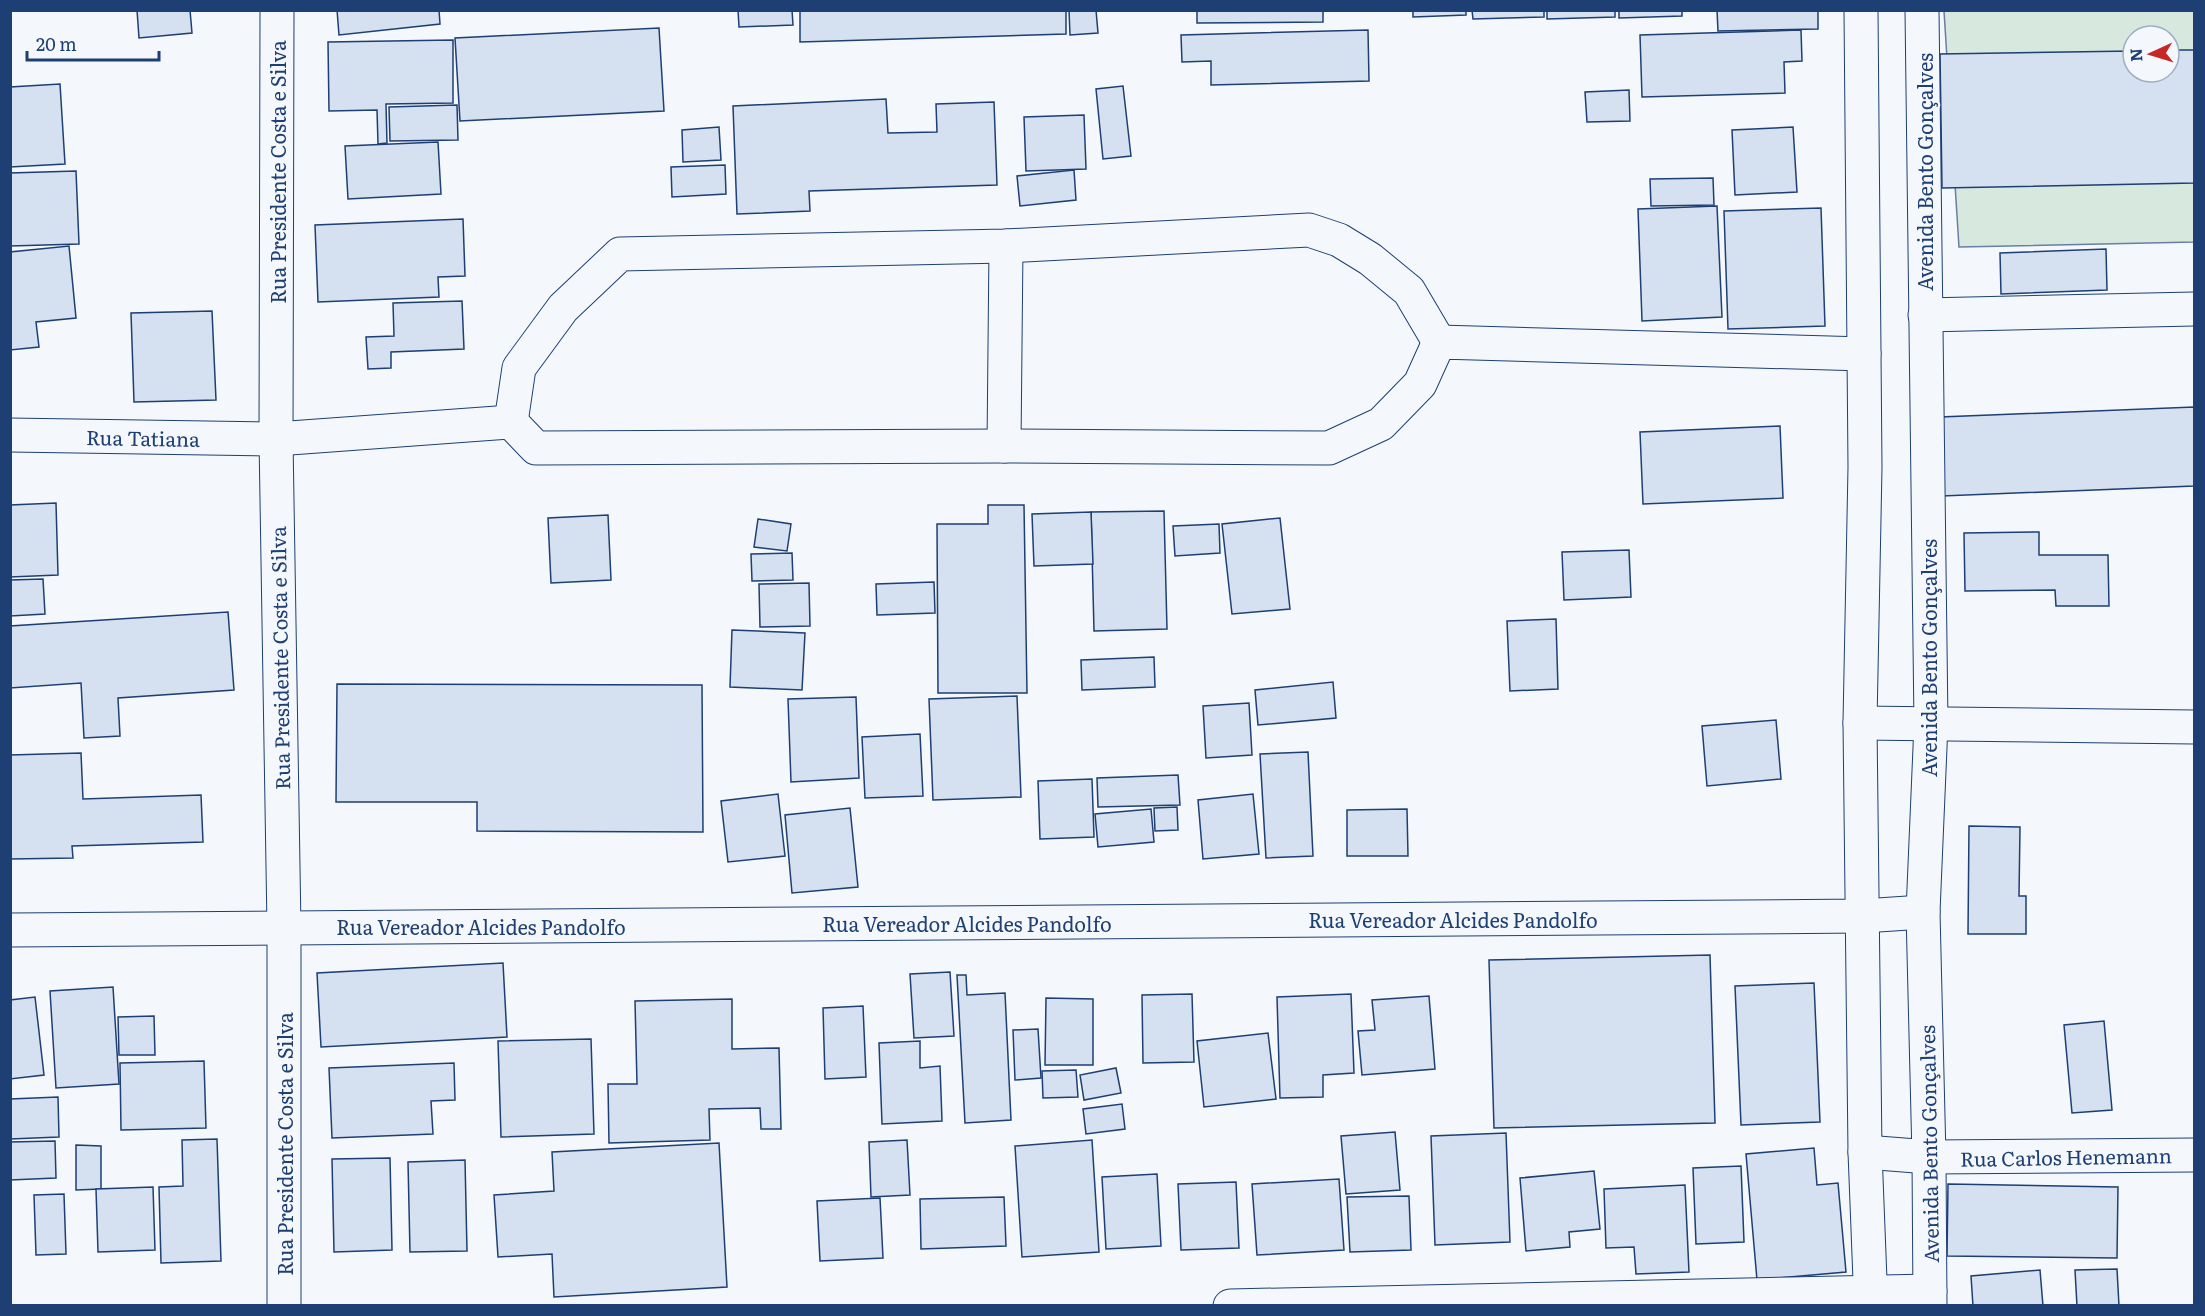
<svg xmlns="http://www.w3.org/2000/svg" width="2205" height="1316" viewBox="0 0 2205 1316" font-family="Literata,serif">
	<rect width="100%" height="100%" fill="#f4f7fb"/>
	<path fill="#d7e8df" stroke="#687fa3" stroke-width="1.5" fill-rule="evenodd" d="M1944,11H2194V242L1959,247ZM2133,36H2169V72H2133Z"/>
	<g fill="#d5e0f0" stroke="#1d3f73" stroke-width="1.5">
		<polygon points="137,10 190,10 192,33 139,38"/>
		<polygon points="337,10 439,10 440,24 339,35"/>
		<polygon points="738,10 792,10 793,25 739,27"/>
		<polygon points="800,10 1066,10 1066,34 800,42"/>
		<polygon points="1069,10 1096,10 1098,33 1070,35"/>
		<polygon points="1197,10 1323,10 1323,22 1197,23"/>
		<polygon points="1413,10 1466,10 1466,15 1413,17"/>
		<polygon points="1472,10 1544,10 1544,17 1473,19"/>
		<polygon points="1547,10 1615,10 1615,17 1547,19"/>
		<polygon points="1619,10 1682,10 1682,16 1619,18"/>
		<polygon points="1717,10 1818,10 1818,29 1718,31"/>
		<polygon points="659,28 664,111 460,121 455,38"/>
		<polygon points="1368,30 1369,81 1211,85 1211,61 1182,62 1181,35"/>
		<polygon points="1801,30 1802,61 1784,62 1785,93 1642,97 1640,35"/>
		<polygon points="453,40 453,103 386,104 387,143 378,144 377,110 329,111 328,42"/>
		<polygon points="2169,50 2194,50 2194,183 1942,188 1940,54 2133,51 2133,72 2169,72"/>
		<polygon points="60,84 65,164 10,167 10,87"/>
		<polygon points="1123,86 1131,156 1103,159 1096,89"/>
		<polygon points="1629,90 1630,121 1587,122 1585,92"/>
		<polygon points="886,99 888,133 937,132 936,104 994,102 997,185 809,191 810,211 737,214 733,106"/>
		<polygon points="457,105 458,140 390,141 389,107"/>
		<polygon points="1084,115 1086,169 1026,171 1024,117"/>
		<polygon points="719,127 721,160 683,162 682,130"/>
		<polygon points="1793,127 1797,192 1735,195 1732,130"/>
		<polygon points="438,142 441,194 348,199 345,146"/>
		<polygon points="725,165 726,194 672,197 671,167"/>
		<polygon points="1074,170 1076,200 1020,206 1017,176"/>
		<polygon points="76,171 79,244 10,246 10,173"/>
		<polygon points="1713,178 1714,205 1651,206 1650,179"/>
		<polygon points="1717,206 1722,317 1642,321 1638,209"/>
		<polygon points="1821,208 1825,326 1728,329 1724,211"/>
		<polygon points="463,219 465,276 438,277 439,297 318,302 315,225"/>
		<polygon points="69,246 76,318 36,322 39,347 10,350 10,252"/>
		<polygon points="2106,249 2107,290 2001,294 2000,253"/>
		<polygon points="462,301 464,349 391,352 391,368 368,369 366,337 394,336 393,303"/>
		<polygon points="212,311 216,400 134,402 131,313"/>
		<polygon points="2194,407 2194,486 1942,496 1940,417"/>
		<polygon points="1780,426 1783,498 1643,504 1640,432"/>
		<polygon points="56,503 58,575 10,577 10,505"/>
		<polygon points="988,505 1024,505 1027,693 938,693 937,524 988,524"/>
		<polygon points="1164,511 1167,629 1094,631 1091,512"/>
		<polygon points="1091,512 1093,564 1034,566 1032,514"/>
		<polygon points="608,515 611,580 551,583 548,518"/>
		<polygon points="1280,518 1290,609 1232,614 1222,524"/>
		<polygon points="758,519 791,524 787,551 754,547"/>
		<polygon points="1219,524 1220,553 1175,556 1173,526"/>
		<polygon points="2039,532 2039,555 2108,555 2109,606 2056,606 2055,590 1965,591 1964,533"/>
		<polygon points="1629,550 1631,597 1564,600 1562,552"/>
		<polygon points="792,553 793,580 752,581 751,554"/>
		<polygon points="43,579 45,614 10,616 10,580"/>
		<polygon points="934,582 935,613 877,615 876,584"/>
		<polygon points="809,583 810,626 760,627 759,584"/>
		<polygon points="228,612 234,690 118,698 120,736 84,738 81,683 10,688 10,626"/>
		<polygon points="1556,619 1558,689 1510,691 1507,621"/>
		<polygon points="732,630 805,633 802,690 730,687"/>
		<polygon points="1154,657 1155,687 1082,690 1081,660"/>
		<polygon points="1333,682 1336,718 1258,725 1255,690"/>
		<polygon points="337,684 702,685 703,832 477,831 477,802 336,802"/>
		<polygon points="1017,696 1021,797 933,800 929,699"/>
		<polygon points="856,697 859,778 791,782 788,699"/>
		<polygon points="1249,703 1252,755 1206,758 1203,706"/>
		<polygon points="1776,720 1781,779 1707,786 1702,726"/>
		<polygon points="920,734 923,796 865,798 862,737"/>
		<polygon points="1308,752 1313,856 1266,858 1260,754"/>
		<polygon points="81,753 83,799 201,795 203,842 72,846 73,858 10,859 10,755"/>
		<polygon points="1178,775 1180,805 1098,807 1097,778"/>
		<polygon points="1092,779 1094,837 1040,839 1038,781"/>
		<polygon points="778,794 785,856 728,862 721,801"/>
		<polygon points="1253,794 1259,854 1203,859 1198,800"/>
		<polygon points="1177,807 1178,830 1155,831 1154,808"/>
		<polygon points="850,808 858,887 792,893 785,815"/>
		<polygon points="1151,809 1154,842 1098,847 1095,814"/>
		<polygon points="1407,809 1408,856 1347,856 1347,810"/>
		<polygon points="1969,826 2020,827 2019,896 2026,896 2026,934 1968,934"/>
		<polygon points="1710,955 1715,1123 1494,1128 1489,960"/>
		<polygon points="503,963 507,1037 321,1047 317,973"/>
		<polygon points="950,972 954,1036 914,1038 910,974"/>
		<polygon points="957,975 966,975 967,995 1005,993 1011,1120 965,1123"/>
		<polygon points="1814,983 1820,1122 1741,1125 1735,986"/>
		<polygon points="113,987 119,1084 56,1088 50,991"/>
		<polygon points="1192,994 1194,1062 1143,1063 1142,995"/>
		<polygon points="1351,994 1354,1073 1323,1075 1323,1097 1280,1098 1277,997"/>
		<polygon points="1429,996 1435,1069 1362,1075 1358,1031 1375,1030 1372,1000"/>
		<polygon points="35,997 44,1075 10,1079 10,1000"/>
		<polygon points="1046,998 1093,999 1093,1065 1045,1065"/>
		<polygon points="732,999 732,1049 779,1048 781,1129 761,1129 760,1108 709,1109 710,1140 609,1143 608,1084 637,1084 635,1001"/>
		<polygon points="863,1006 866,1077 825,1079 823,1008"/>
		<polygon points="154,1016 155,1055 119,1055 118,1017"/>
		<polygon points="2104,1021 2112,1110 2072,1113 2064,1025"/>
		<polygon points="1038,1029 1041,1078 1015,1080 1013,1030"/>
		<polygon points="1268,1033 1276,1099 1204,1107 1197,1041"/>
		<polygon points="591,1039 594,1134 501,1137 498,1041"/>
		<polygon points="920,1041 920,1068 940,1066 942,1121 882,1124 879,1043"/>
		<polygon points="204,1061 206,1128 121,1130 120,1063"/>
		<polygon points="454,1063 455,1100 431,1101 433,1134 332,1138 329,1068"/>
		<polygon points="1116,1068 1121,1093 1084,1100 1080,1075"/>
		<polygon points="1076,1070 1078,1097 1043,1098 1042,1071"/>
		<polygon points="58,1097 59,1137 10,1139 10,1099"/>
		<polygon points="1122,1104 1125,1129 1086,1134 1083,1109"/>
		<polygon points="1395,1132 1400,1190 1346,1194 1341,1136"/>
		<polygon points="1506,1133 1510,1242 1435,1245 1431,1136"/>
		<polygon points="217,1139 221,1261 161,1263 159,1187 183,1186 182,1140"/>
		<polygon points="907,1140 910,1195 871,1197 869,1142"/>
		<polygon points="1092,1140 1099,1252 1022,1257 1015,1146"/>
		<polygon points="55,1141 56,1178 10,1180 10,1142"/>
		<polygon points="719,1143 727,1287 554,1297 552,1254 498,1257 494,1195 554,1191 552,1152"/>
		<polygon points="76,1145 101,1146 101,1189 76,1190"/>
		<polygon points="1814,1148 1817,1185 1838,1183 1846,1272 1757,1280 1746,1154"/>
		<polygon points="390,1158 392,1250 334,1252 332,1159"/>
		<polygon points="465,1160 467,1251 410,1252 408,1162"/>
		<polygon points="1741,1166 1744,1242 1696,1244 1693,1168"/>
		<polygon points="1594,1171 1600,1229 1569,1232 1570,1247 1526,1251 1520,1178"/>
		<polygon points="1157,1174 1161,1246 1106,1249 1102,1177"/>
		<polygon points="1339,1179 1344,1250 1257,1255 1252,1184"/>
		<polygon points="1236,1182 1239,1248 1181,1250 1178,1184"/>
		<polygon points="1948,1184 2118,1187 2117,1258 1947,1256"/>
		<polygon points="1685,1185 1689,1272 1636,1274 1634,1247 1606,1248 1604,1189"/>
		<polygon points="153,1187 155,1250 98,1252 96,1189"/>
		<polygon points="64,1194 66,1254 36,1255 34,1195"/>
		<polygon points="1409,1196 1411,1250 1350,1252 1347,1197"/>
		<polygon points="1004,1197 1006,1246 921,1249 920,1199"/>
		<polygon points="880,1198 883,1258 820,1261 817,1201"/>
		<polygon points="2117,1269 2119,1306 2077,1306 2075,1270"/>
		<polygon points="2040,1270 2043,1306 1973,1306 1971,1276"/>
	</g>
	<g fill="none" stroke-linecap="round" stroke-linejoin="round">
		<g stroke="#1d3f73" stroke-width="35">
			<g id="minor">
				<polyline points="277,10 276,439 284,928 284,1306"/>
				<polyline points="1925,315 2194,309"/>
				<polyline points="511,422 519,368 563,308 620,254 1006,246 1309,230 1339,240 1370,259 1409,291 1439,342"/>
				<polyline points="10,435 276,439 511,422 536,448 1004,446 1329,448 1381,424 1420,384 1439,342 1864,354"/>
				<polyline points="1004,446 1006,246"/>
				<polyline points="1860,723 2194,727"/>
				<polyline points="10,930 1863,916 1923,912"/>
				<polyline points="1865,1152 1929,1157 2194,1155"/>
				<polyline points="1230,1306 1930,1291"/>
			</g>
		</g>
		<g stroke="#1d3f73" stroke-width="35">
			<g id="secondary">
				<polyline points="1861,10 1865,467 1860,723 1865,1152 1871,1306"/>
				<polyline points="1922,10 1931,724 1923,912 1929,1157 1930,1306"/>
			</g>
		</g>
		<use href="#minor" stroke="#f4f7fb" stroke-width="33"/>
		<use href="#secondary" stroke="#f4f7fb" stroke-width="33"/>
	</g>
	<g text-anchor="middle" dominant-baseline="central" stroke-width="4.5" stroke-linejoin="round" paint-order="stroke">
		<g font-size="20" fill="#1d3f73" stroke="#f4f7fb">
			<text transform="translate(277 172) rotate(-90)">Rua Presidente Costa e Silva</text>
			<text transform="translate(1924 172) rotate(-90)">Avenida Bento Gonçalves</text>
			<text transform="translate(143 437) rotate(1)">Rua Tatiana</text>
			<text transform="translate(279 658) rotate(-91)">Rua Presidente Costa e Silva</text>
			<text transform="translate(1928 658) rotate(-90)">Avenida Bento Gonçalves</text>
			<text x="1453" y="919">Rua Vereador Alcides Pandolfo</text>
			<text x="967" y="923">Rua Vereador Alcides Pandolfo</text>
			<text x="481" y="926">Rua Vereador Alcides Pandolfo</text>
			<text transform="translate(284 1144) rotate(-90)">Rua Presidente Costa e Silva</text>
			<text transform="translate(1928 1144) rotate(-91)">Avenida Bento Gonçalves</text>
			<text transform="translate(2066 1156) rotate(-1)">Rua Carlos Henemann</text>
		</g>
	</g>
	<rect width="2205" height="1316" fill="none" stroke="#1d3f73" stroke-width="24"/>
	<g transform="translate(2151 54) rotate(266)"><circle r="28" fill="#f4f7fb" stroke="#9eadc5" stroke-width="1.5"/>
	<path d="M0-4.5L10 22L0 15L-10 22Z" fill="#c62828"/>
	<text y="-9" font-size="16" font-weight="bold" text-anchor="middle" fill="#1d3f73">N</text>
	</g>
	<path d="M27 51v9h132v-9" fill="none" stroke="#1d3f73" stroke-width="3"/>
	<text x="36" y="51" font-size="18" fill="#1d3f73" stroke="#f4f7fb" stroke-width="4.5" paint-order="stroke">20 m</text>
</svg>
